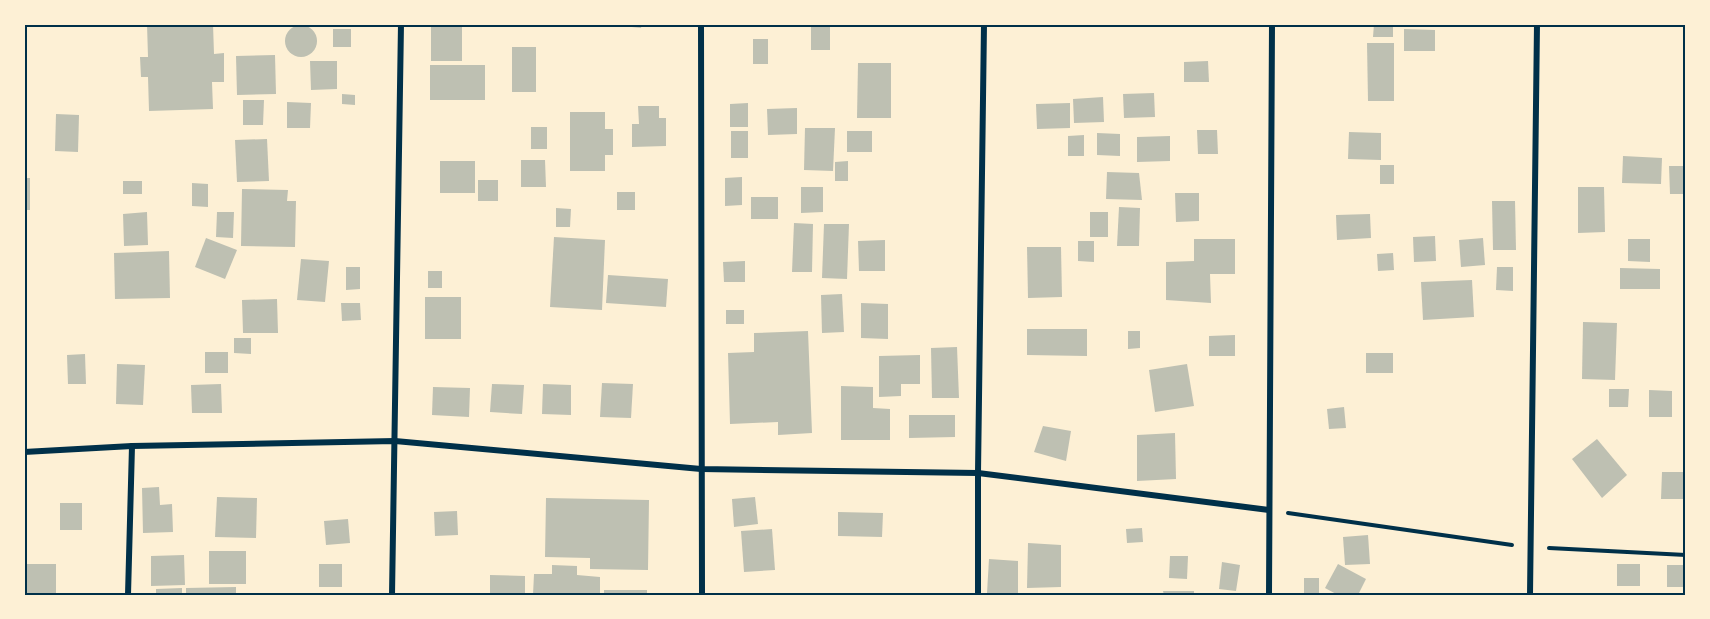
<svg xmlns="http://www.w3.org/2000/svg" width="1710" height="619" viewBox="0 0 1710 619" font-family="Helvetica,sans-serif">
	<rect width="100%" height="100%" fill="#fdf0d5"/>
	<g fill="#bec0b2">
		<polygon points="147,24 213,24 214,54 224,53 224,82 212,82 213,109 149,111 148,77 141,77 140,57 148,57"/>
		<rect x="431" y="24" width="31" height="37"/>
		<polygon points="622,24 642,24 641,28 622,26"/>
		<polygon points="1374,24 1393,24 1393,37 1373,37"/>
		<circle cx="301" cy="41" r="16"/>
		<rect x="811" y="26" width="19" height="24"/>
		<rect x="333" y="29" width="18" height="18"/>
		<polygon points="1404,29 1435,30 1435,51 1404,51"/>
		<rect x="753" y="39" width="15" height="25"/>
		<polygon points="1367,43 1394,43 1394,101 1368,101"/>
		<rect x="512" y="47" width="24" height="45"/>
		<polygon points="275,55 276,94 237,95 236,56"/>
		<polygon points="310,61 337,61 337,89 311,90"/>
		<polygon points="1208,61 1209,82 1184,82 1184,62"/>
		<polygon points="858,63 891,63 891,118 857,118"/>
		<rect x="430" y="65" width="55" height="35"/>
		<polygon points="1154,93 1155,117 1124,118 1123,94"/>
		<polygon points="342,94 355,95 355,105 342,104"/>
		<polygon points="1103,97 1104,122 1074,123 1073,99"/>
		<polygon points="243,100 264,100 263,125 243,125"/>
		<polygon points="287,102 311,103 310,128 287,128"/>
		<polygon points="748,103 748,127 730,127 730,104"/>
		<polygon points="1070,103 1070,128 1037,129 1036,104"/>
		<polygon points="638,106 659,106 659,118 666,118 666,146 632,147 632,124 639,124"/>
		<polygon points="797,108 797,134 768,135 767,109"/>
		<polygon points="570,112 605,112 605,129 613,129 613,155 605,155 605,171 570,171"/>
		<polygon points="56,114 79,115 78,152 55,151"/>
		<rect x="531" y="127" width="16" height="22"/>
		<polygon points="805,128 835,128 833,171 804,170"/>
		<polygon points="1197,130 1217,130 1218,154 1198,154"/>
		<rect x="731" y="131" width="17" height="27"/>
		<rect x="847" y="131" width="25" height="21"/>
		<polygon points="1349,132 1381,133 1381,160 1348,159"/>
		<polygon points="1097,133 1120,134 1120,156 1097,155"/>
		<polygon points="1084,135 1084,156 1068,156 1068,136"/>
		<polygon points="1170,136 1170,161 1137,162 1137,137"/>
		<polygon points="267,139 269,181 237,182 235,140"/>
		<polygon points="1623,156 1662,158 1661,184 1622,183"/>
		<polygon points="521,160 545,160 546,187 521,187"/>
		<rect x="440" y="161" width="35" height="32"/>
		<polygon points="848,161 848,181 835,181 835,162"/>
		<rect x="1380" y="165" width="14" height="19"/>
		<polygon points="1669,166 1686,166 1686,194 1670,194"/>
		<polygon points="1107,172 1139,173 1142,200 1106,199"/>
		<polygon points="742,177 742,205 725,206 725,178"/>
		<rect x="24" y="178" width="6" height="32"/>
		<rect x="478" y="180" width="20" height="21"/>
		<rect x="123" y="181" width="19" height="13"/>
		<polygon points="192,183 208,184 208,207 192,206"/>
		<polygon points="801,187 823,187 823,212 801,213"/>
		<polygon points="1578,187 1604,187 1605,232 1578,233"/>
		<polygon points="242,189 288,190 287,201 296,201 295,247 241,246"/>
		<rect x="617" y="192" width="18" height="18"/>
		<polygon points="1175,193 1199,193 1199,221 1176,222"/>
		<rect x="751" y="197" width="27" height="22"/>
		<polygon points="1492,201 1515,201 1516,250 1493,250"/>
		<polygon points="1119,207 1140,208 1139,246 1117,246"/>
		<polygon points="556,208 571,209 570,227 556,227"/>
		<polygon points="147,212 148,245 124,246 123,214"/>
		<polygon points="217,212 234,212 233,238 216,237"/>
		<rect x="1090" y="212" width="18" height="25"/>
		<polygon points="1370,214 1371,238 1337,240 1336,215"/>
		<polygon points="794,223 813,224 812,272 792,272"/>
		<polygon points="824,224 849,224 847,279 822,278"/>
		<polygon points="1435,236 1436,261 1414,262 1413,237"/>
		<polygon points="554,237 605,240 602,310 550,307"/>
		<polygon points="206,238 237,250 225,279 195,267"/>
		<polygon points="1483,238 1485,265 1461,267 1459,240"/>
		<polygon points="1194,239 1235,239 1235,274 1210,274 1211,303 1166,300 1166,262 1194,261"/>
		<polygon points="1628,239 1650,239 1650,262 1628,261"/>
		<polygon points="885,240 885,271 859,271 858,241"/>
		<polygon points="1078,241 1094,241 1094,262 1078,261"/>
		<polygon points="1027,247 1061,247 1062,297 1028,298"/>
		<polygon points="169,251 170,298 115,299 114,253"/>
		<polygon points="1393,253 1394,270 1378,271 1377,254"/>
		<polygon points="301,259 329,261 325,302 297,300"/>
		<polygon points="745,261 745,282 724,282 723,262"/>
		<polygon points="346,267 360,267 360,289 346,290"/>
		<polygon points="1497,267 1513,267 1513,291 1496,290"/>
		<polygon points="1620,268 1660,269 1660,289 1620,289"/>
		<rect x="428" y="271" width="14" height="17"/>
		<polygon points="608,275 668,279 666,307 606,303"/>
		<polygon points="1472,280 1474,317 1423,320 1421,282"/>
		<polygon points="842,294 844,332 822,333 821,295"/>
		<rect x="425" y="297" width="36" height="42"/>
		<polygon points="277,299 278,333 243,333 242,300"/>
		<polygon points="341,303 360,303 361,320 342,321"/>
		<polygon points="861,303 888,304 888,339 861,338"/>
		<rect x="726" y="310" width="18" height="14"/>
		<polygon points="1583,322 1617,323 1615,380 1582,379"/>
		<polygon points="1027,329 1087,329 1087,356 1027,355"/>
		<polygon points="808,331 812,433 778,435 778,422 730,424 728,353 754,352 754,333"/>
		<polygon points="1128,331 1140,331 1140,348 1128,349"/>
		<polygon points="1235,335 1235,356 1209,356 1209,336"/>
		<polygon points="234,338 251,338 251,354 234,353"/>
		<polygon points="957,347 959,398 932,398 931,348"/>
		<rect x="205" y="352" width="23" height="21"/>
		<rect x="1366" y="353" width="27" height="20"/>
		<polygon points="85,354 86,384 68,384 67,355"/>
		<polygon points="920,355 920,384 901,384 901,396 879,397 879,356"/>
		<polygon points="117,364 145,365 143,405 116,404"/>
		<polygon points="1187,364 1194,406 1155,412 1149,370"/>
		<polygon points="602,383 633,384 631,418 600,417"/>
		<polygon points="221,384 222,413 192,413 191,385"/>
		<polygon points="492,384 524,385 522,414 490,412"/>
		<polygon points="543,384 571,385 571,415 542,414"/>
		<polygon points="841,386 873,387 873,408 890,409 890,440 841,440"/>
		<polygon points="433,387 470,388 469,417 432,415"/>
		<polygon points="1609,389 1629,389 1628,407 1609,407"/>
		<polygon points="1649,390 1672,391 1672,417 1649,417"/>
		<polygon points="1344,407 1346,428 1329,429 1327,409"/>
		<polygon points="909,415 955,415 955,437 909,438"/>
		<polygon points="1043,426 1071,431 1066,461 1034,452"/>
		<polygon points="1175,433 1176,479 1137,481 1137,435"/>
		<polygon points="1597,439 1627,475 1602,498 1572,459"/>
		<polygon points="1662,472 1685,472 1684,499 1661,499"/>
		<polygon points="159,487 160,505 172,504 173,532 143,533 142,488"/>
		<polygon points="217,497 257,498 256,538 215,537"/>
		<polygon points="755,497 758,524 734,527 732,499"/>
		<polygon points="546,498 649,500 648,570 590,569 590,558 545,557"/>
		<rect x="60" y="503" width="22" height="27"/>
		<polygon points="457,511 458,535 435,536 434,512"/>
		<polygon points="838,512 883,513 882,537 838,536"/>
		<polygon points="348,519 350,543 326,545 324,521"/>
		<polygon points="1142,528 1143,542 1127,543 1126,529"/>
		<polygon points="772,529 775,570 744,572 741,531"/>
		<polygon points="1368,535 1370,564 1345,565 1343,537"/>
		<polygon points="1028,543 1061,545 1061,587 1027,588"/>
		<rect x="209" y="551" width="37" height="33"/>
		<polygon points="184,555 185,585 151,586 151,556"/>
		<polygon points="1170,556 1188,556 1187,579 1169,578"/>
		<polygon points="989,559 1018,561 1018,593 987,593"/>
		<polygon points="1222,562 1240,565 1236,591 1219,589"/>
		<polygon points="27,564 56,564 56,594 27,594 27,583 24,583 24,575 27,575"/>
		<rect x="319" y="564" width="23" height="23"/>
		<polygon points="1338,564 1366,579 1358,595 1338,595 1325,588"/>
		<rect x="1617" y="564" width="23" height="22"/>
		<polygon points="552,565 577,566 577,575 600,577 600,595 533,595 534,574 552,574"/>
		<rect x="1667" y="565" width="19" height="22"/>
		<polygon points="490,575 525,576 525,595 490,595"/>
		<rect x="1304" y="578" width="15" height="17"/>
		<polygon points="236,587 236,595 186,595 186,588"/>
		<polygon points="182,588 182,595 156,595 156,589"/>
		<rect x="604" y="590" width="43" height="5"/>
		<polygon points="1163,591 1194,591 1194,595 1164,595"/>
	</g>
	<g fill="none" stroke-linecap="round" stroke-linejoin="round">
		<g stroke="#003049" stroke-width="4">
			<polyline points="1288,513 1512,545"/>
			<polyline points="1549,548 1686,555"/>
		</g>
		<g stroke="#003049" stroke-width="6">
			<polyline points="701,24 702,595"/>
			<polyline points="24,452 132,446 395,441 701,469 978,473 1269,510"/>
			<polyline points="128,595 132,446"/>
			<polyline points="392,595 401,24"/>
			<polyline points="978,595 978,473 984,24"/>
			<polyline points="1269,595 1272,24"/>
			<polyline points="1530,595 1537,24"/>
		</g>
	</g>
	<rect width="1710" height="619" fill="none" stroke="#fdf0d5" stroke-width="51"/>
	<rect x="26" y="26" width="1658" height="568" fill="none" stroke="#003049" stroke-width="2"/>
</svg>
